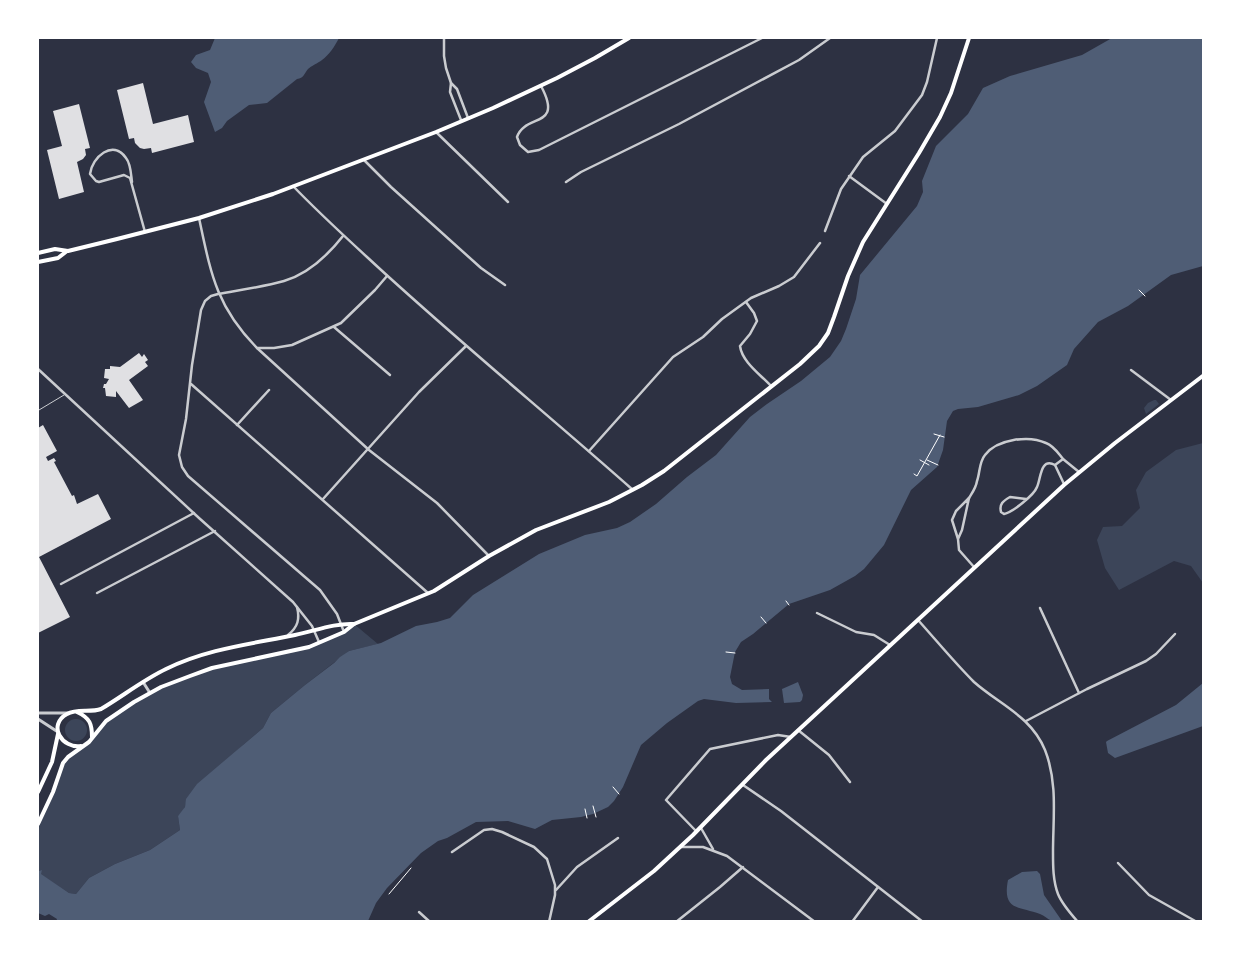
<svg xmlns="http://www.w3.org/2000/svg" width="1241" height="959" viewBox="0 0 1241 959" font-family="Lato,sans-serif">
	<rect width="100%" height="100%" fill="#2d3142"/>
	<g fill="#3c4559">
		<polygon points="1154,400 1156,400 1159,404 1146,414 1144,408 1148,403"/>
		<polygon points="1203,443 1203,583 1191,566 1174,561 1119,590 1105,568 1097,540 1103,527 1122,526 1140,508 1136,490 1146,472 1176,450"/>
		<polygon points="354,624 378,644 349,651 305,685 271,713 263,728 243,745 186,803 184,810 178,816 180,830 150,850 115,864 89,878 76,894 69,893 40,874 42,870 38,871 38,824 44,813 63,763 86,745 103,724 150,693 212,668 297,651 344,632"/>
		<circle cx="76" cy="730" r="11"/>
	</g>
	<g fill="#4f5d75">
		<path d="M215,38H339C335,46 329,55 322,60C318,63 311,66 308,69C304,74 304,78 297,79L267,103L249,105L227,121L222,128L215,132L204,102L211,82L208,73L196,68L191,62L196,55L210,50Z"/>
		<polygon points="1112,38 1203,38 1203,266 1171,275 1128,306 1098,322 1074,349 1067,365 1037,386 1019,395 978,407 958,409 953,411 947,421 943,450 937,467 911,490 884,545 864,569 855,576 830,590 789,604 753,634 741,642 735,652 730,677 732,684 742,690 769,689 769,699 772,702 736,703 704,699 698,701 667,723 641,745 623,787 614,801 608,807 593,814 581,817 552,820 535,829 508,821 476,822 447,838 438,841 421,853 387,888 376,903 368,921 56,922 57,919 49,914 45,916 38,913 38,871 42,870 41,874 69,893 76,894 89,878 115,864 150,850 180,830 178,816 185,807 186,799 197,784 263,728 271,713 305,685 334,663 340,657 349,651 381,643 416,626 437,622 450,618 473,595 539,554 585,535 617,528 630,522 656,504 687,477 716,455 750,417 767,404 801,381 830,357 841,341 846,329 856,299 860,275 917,206 923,192 922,181 936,146 968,114 983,88 1010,76 1082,55"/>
		<polygon points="798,682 803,695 802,700 800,702 784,703 782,689"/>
		<polygon points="1203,683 1203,726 1115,758 1108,753 1106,742 1107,741 1176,705"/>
		<path d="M1037,871L1040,874L1044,895L1062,921C1047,922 1051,919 1040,914C1019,906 1002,911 1008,880L1022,872Z"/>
	</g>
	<g fill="#e0e0e3">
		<polygon points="143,83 153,124 188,115 194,142 152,153 151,148 144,149 140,148 135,143 134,138 129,139 117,90"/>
		<polygon points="79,104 90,148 85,149 86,155 83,159 77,162 84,192 59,199 47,150 62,146 53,111"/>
		<polygon points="139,353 142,357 144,354 148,360 145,362 148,366 129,380 143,400 129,408 116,391 116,397 106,396 105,388 103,388 104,384 106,384 109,379 104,378 105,369 110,369 110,366 120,367"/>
		<polygon points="43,425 57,451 46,457 48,461 54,458 56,461 54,462 72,496 74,495 77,504 98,494 111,519 39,557 70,617 38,633 38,428"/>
	</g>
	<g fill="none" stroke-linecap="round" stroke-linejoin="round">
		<g stroke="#fff" stroke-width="1">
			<polyline points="1139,290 1145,296"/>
			<polyline points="934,434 944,437"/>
			<polyline points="920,460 929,465"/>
			<polyline points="927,460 938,465"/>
			<polyline points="914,474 917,476 940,435"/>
			<polyline points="786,601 789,605"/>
			<polyline points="761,617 766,623"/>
			<polyline points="726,652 735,653"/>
			<polyline points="613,787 619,794"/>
			<polyline points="593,806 596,817"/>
			<polyline points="585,809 587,818"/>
			<polyline points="389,894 411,868"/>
		</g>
		<polyline stroke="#caccd0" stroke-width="1" points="39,410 64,395"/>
		<g stroke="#caccd0" stroke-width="2.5">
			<polyline points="444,38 444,56 446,68 451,83 457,89 468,118"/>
			<polyline points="451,83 450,92 461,120"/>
			<path d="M541,86C564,129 525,113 517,137L520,145L528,152L539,150L762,38"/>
			<polyline points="436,132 508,202"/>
			<polyline points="364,160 391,187 481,268 505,285"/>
			<polyline points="849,176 887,204"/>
			<path d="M132,182C131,175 131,164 126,158C113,139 92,157 90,174L96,181L99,182L124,175L130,178L145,232"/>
			<polyline points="566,182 581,172 679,124 799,60 830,38"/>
			<path d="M293,186C317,211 342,234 367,257C453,337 545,412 633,490"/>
			<path d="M199,218C211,274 216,306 257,348L369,450L437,503L489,556"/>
			<polyline points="825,231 841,189 863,157 895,131 922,95 927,82 937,38"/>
			<path d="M343,236C328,255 308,274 284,281C263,287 240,290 218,294L211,296L205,301L201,310L192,365L186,419L179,455L182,467L188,476L320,590L337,614L344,632"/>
			<path d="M746,302L754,313L757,321L750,334L740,346C742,362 761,375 771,386"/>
			<polyline points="334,327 390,375"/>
			<polyline points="257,348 274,348 292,345 341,323 375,290 387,276"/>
			<polyline points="38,369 199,518 293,602 312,626 319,642"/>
			<polyline points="1131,370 1171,400"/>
			<polyline points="191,384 428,593"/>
			<polyline points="237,425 269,390"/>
			<polyline points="589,451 673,357 703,337 722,319 751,298 779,286 794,277 820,243"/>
			<polyline points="1063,459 1079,472"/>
			<path d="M969,498C972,493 976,488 977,481C980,473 979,462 985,455C997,439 1029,435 1046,443C1054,446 1058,453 1063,459L1055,465"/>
			<polyline points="323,499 419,392 466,346"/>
			<path d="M1026,499L1010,497C1003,501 999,504 1001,512L1004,514C1013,512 1034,495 1037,487C1041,479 1040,457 1055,465L1064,484"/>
			<polyline points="958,539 962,530 969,498 956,511 952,520 958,539 959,550 974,567"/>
			<polyline points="61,584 194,513"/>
			<polyline points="97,593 215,531"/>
			<polyline points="1040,608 1079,693"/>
			<polyline points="817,613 856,632 874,635 890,645"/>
			<path d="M918,620C936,640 954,662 974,682C1000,705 1031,716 1045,750C1058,783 1053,818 1053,852C1053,866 1053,881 1058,894C1062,904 1070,913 1078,922"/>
			<path d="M288,635C298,627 300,619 297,607"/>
			<polyline points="1026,721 1087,689 1146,661 1156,654 1175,634"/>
			<polyline points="798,730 829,755 850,782"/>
			<polyline points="743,785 781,811 923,922"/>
			<polyline points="701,828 713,849"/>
			<polyline points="696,831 666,800 710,749 778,735 791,737"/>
			<polyline points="680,847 703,847 727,856 815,922"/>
			<polyline points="452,852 484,830 492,829 502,832 534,847 547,859 555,885 555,895 549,922"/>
			<polyline points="1118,863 1149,895 1197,922"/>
			<polyline points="556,890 577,867 618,838"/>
			<polyline points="419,912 430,922"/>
			<polyline points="676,922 720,887 743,867"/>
			<polyline points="852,922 878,887"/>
		</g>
		<g stroke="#caccd0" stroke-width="3">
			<polyline points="143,682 150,693"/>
			<polyline points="38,713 68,713"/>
			<polyline points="38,719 58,732"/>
		</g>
		<g stroke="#fff" stroke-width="4">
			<polyline points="38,253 55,249 68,251 117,239 199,218 273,194 436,132 493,108 557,78 595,58 629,38"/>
			<polyline points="38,262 58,258 67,251"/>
			<path d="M77,712C90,718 92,724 92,737"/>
			<path d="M81,746C62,749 47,725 67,714C77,708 90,713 101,709C123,696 143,680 166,669C206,649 251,644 295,635C315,631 334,623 354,624"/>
			<polyline points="38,792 52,762 58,734"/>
			<polyline points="38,824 53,792 63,763 68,757 89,742 106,721 134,702 161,687 190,676 212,668 309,647 344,632 354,624 434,591 489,556 536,530 609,502 642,485 664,471 800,364 819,346 828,333 834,317 848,276 863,242 919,153 940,117 951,93 969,38"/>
			<polyline points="588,922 654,871 693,835 766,760 1064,485 1115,443 1204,375"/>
		</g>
	</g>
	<rect width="1241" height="959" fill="none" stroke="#ffffff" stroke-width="78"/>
</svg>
